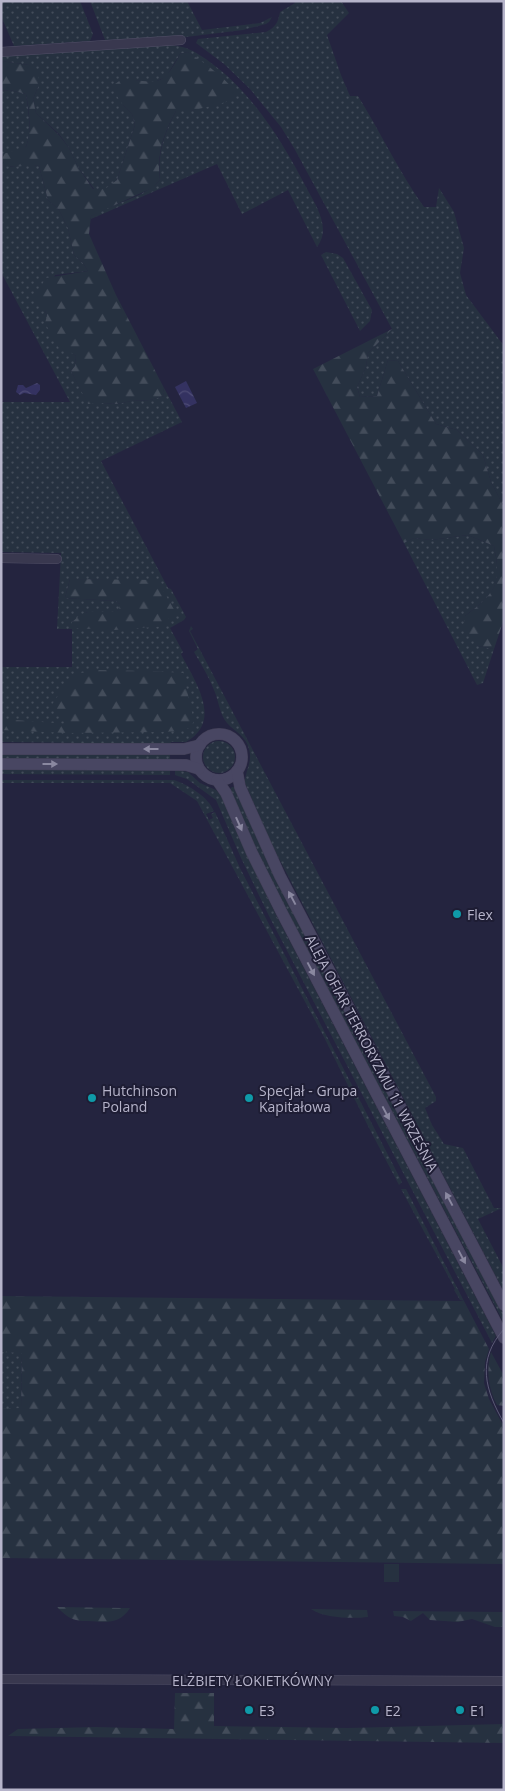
<svg xmlns="http://www.w3.org/2000/svg" width="505" height="1791" viewBox="0 0 505 1791" font-family="'Open Sans',sans-serif">
	<defs>
		<pattern id="grass-dots" width="8" height="8" patternUnits="userSpaceOnUse" patternTransform="scale(1.25)"><rect width="8" height="8" fill="#263140"/><path d="M2 2h.1M6 6h.1" fill="none" stroke="#434c5a" stroke-width="1.8" stroke-linecap="round"/></pattern>
		<pattern id="forest-firs" width="22" height="20" patternUnits="userSpaceOnUse" patternTransform="scale(1.25)"><rect width="22" height="20" fill="#263140"/><path d="M5 1l3.5 6h-7zM16 11l3.5 6h-7z" fill="#434c5a"/></pattern>
		<pattern id="water-waves" width="16" height="10" patternUnits="userSpaceOnUse" patternTransform="scale(1.25)"><rect width="16" height="10" fill="#343261"/><path d="M0 5q4-4 8 0t8 0" fill="none" stroke="#4f4d76"/></pattern>
	</defs>
	<rect width="100%" height="100%" fill="#24243f"/>
	<g fill="url(#grass-dots)" fill-rule="evenodd">
		<polygon points="1,1 80,1 93,34 90,41 14,46 1,16"/>
		<polygon points="90,1 187,1 202,30 260,23 272,17 269,22 266,24 243,30 186,37 105,40"/>
		<path d="M294,1H341L349,13L327,35L341,75L350,96H358C381,133 399,172 424,207H436L439,188L454,212L464,248L460,273L466,295L504,346V507L491,482L483,455L457,430L436,424L398,361L388,360L377,396L360,397L357,387L366,367L368,353L392,329L294,148L281,127L250,89L224,64L196,43L198,39L266,32C276,27 278,22 280,12L295,3Z"/>
		<path d="M165,45C178,45 187,47 198,54C247,84 280,137 306,187C315,204 332,228 317,247L288,190L242,214L217,164L91,219V216C113,203 142,199 160,180C157,155 164,133 176,111H191L208,105L213,71L188,52L180,54L166,77L152,83L135,80L123,105L132,114L135,125L117,180L106,189H94L78,167L69,148L59,134L36,113L33,99L38,87L29,65L1,61V55Z"/>
		<path d="M10,90L26,94C28,108 33,136 25,148C21,155 15,161 10,167L28,164L39,166L48,200L59,210L68,228L74,255L83,263L88,271L55,275C52,285 46,296 45,306C43,317 67,350 76,356L75,366L71,371L88,403H103L117,404L131,401L150,400L164,396L163,386L182,422L101,461L168,588L171,589L186,617L184,620L170,628L183,652L181,654C194,680 224,721 186,742H171L170,744L1,742V667H72V629H57L61,553L1,552V402H70L1,272V91ZM70,579L107,580L168,619V625L72,628V622L87,612H113L120,610V604L115,601L65,598Z"/>
		<polygon points="326,252 337,254 343,258 372,310 370,321 360,331 321,255"/>
		<path d="M468,535L494,546C502,585 496,593 465,616L478,646L494,649L483,683L477,685L404,543L414,538L431,540Z"/>
		<path d="M191,626L193,629L190,631L436,1097V1101L425,1108L432,1125L444,1144L463,1148L494,1208H502L478,1219L504,1269V1292L272,845L245,783C245,770 253,762 249,749C246,736 235,732 227,723C219,713 219,701 214,690C209,677 201,664 194,652L198,649L189,631Z"/>
		<circle cx="219" cy="757" r="16"/>
		<polygon points="1,754 170,754 170,760 1,759"/>
		<polygon points="1,770 170,770 170,775 1,774"/>
		<polygon points="175,770 188,772 200,783 216,790 221,795 247,855 276,915 496,1336 492,1343 270,918 241,858 216,800 187,779 175,775"/>
		<path d="M1,780H174C189,785 208,797 214,811L206,814L209,820L213,818L211,814L215,812L240,868L402,1182L399,1185L368,1126L324,1037L197,801L170,783H1Z"/>
		<polygon points="232,787 235,787 276,878 504,1315 504,1323 286,910 257,851 230,789"/>
		<polygon points="401,1189 406,1189 464,1301 460,1300 454,1290 455,1289"/>
		<polygon points="1,1352 22,1352 21,1409 1,1409"/>
	</g>
	<g fill="url(#forest-firs)">
		<path d="M188,52C203,62 225,77 235,92L230,101L191,111H176C164,133 156,155 160,180L152,188L91,216L89,234L116,295L163,386L164,396L150,400L131,401L117,404L103,403L88,404L71,371L75,366L76,356L69,351L60,350L45,323L47,316L44,307L37,305L34,297L46,278L88,271L83,263L74,255L68,228L59,210L48,200L39,166C26,164 15,169 2,165L3,154L26,147C32,130 29,111 26,94L10,90L1,91V61L29,65L39,73L38,87L33,99L36,113L59,135L69,148L78,167L93,189H105L117,180L135,125L132,114L123,105L111,87L122,79C158,81 161,90 180,54Z"/>
		<path d="M392,329L368,353L366,367L357,387L360,397L377,396L388,360L398,361L436,424L457,430L483,455L491,482L504,507V619L494,649L478,646L463,629L465,616C495,593 502,585 494,546L468,535L431,540L414,538L404,543L313,369Z"/>
		<path d="M70,579L157,580L176,613L168,619V626L114,630L72,628V622C75,620 78,616 82,614C93,608 108,614 119,610L120,604L115,601L65,598Z"/>
		<path d="M93,670L151,671L183,673L194,721L191,727L182,731L159,732L68,733L1,730V719L69,724L51,706C57,698 69,677 77,674C82,672 87,673 93,670Z"/>
		<polygon points="1,1296 464,1301 489,1349 485,1362 484,1383 489,1399 504,1427 504,1564 1,1558 1,1409 21,1408 22,1353 1,1352"/>
		<path d="M491,1352L504,1376V1406L497,1405C488,1389 486,1369 491,1352Z"/>
		<path d="M57,1607L123,1608H130C119,1625 106,1622 88,1621C84,1621 80,1621 76,1620C69,1619 62,1612 57,1607Z"/>
		<path d="M311,1609L367,1610L368,1617C352,1619 324,1618 311,1609Z"/>
		<polygon points="393,1611 504,1612 504,1627 495,1627 472,1619 458,1622 430,1620 423,1613 411,1621 403,1617 394,1616"/>
		<polygon points="175,1693 214,1693 214,1726 347,1728 504,1724 504,1743 8,1736 18,1729 96,1727 174,1729"/>
	</g>
	<rect fill="#263140" x="384" y="1564" width="15" height="18"/>
	<g fill="url(#water-waves)">
		<polygon points="186,381 197,403 186,408 175,387"/>
		<polygon points="37,383 40,385 40,390 36,395 24,393 20,395 16,392 18,385 23,385 26,388"/>
	</g>
	<g fill="none" stroke-linecap="round" stroke-linejoin="round">
		<g stroke="#515067" stroke-width="10">
			<g id="street">
				<polyline points="1,52 181,40"/>
				<polyline points="1,558 57,559"/>
				<polyline points="1,1679 504,1681"/>
			</g>
		</g>
		<g stroke="#403e55" stroke-width="12">
			<g id="secondary">
				<circle cx="219" cy="757" r="23"/>
				<polyline points="1,749 184,749 200,745"/>
				<polyline points="1,764 186,765 199,769"/>
				<polyline points="237,771 240,787 280,876 504,1305"/>
				<polyline points="217,780 226,793 252,853 282,913 504,1338"/>
			</g>
		</g>
		<use href="#street" stroke="#39384f" stroke-width="9"/>
		<use href="#secondary" stroke="#484662" stroke-width="11"/>
		<path stroke="#5b5a76" stroke-width="1" d="M504,1329C476,1360 485,1390 504,1423"/>
	</g>
	<defs><path id="oneway-solid" d="M-6-.8H1V-3.2L6.5 0L1 3.2V.8H-6Z" transform="scale(1.25)"/></defs>
	<g fill="#8a88a0">
		<use href="#oneway-solid" transform="translate(151 749) rotate(-180)"/>
		<use href="#oneway-solid" transform="translate(50 764)"/>
		<use href="#oneway-solid" transform="translate(239 824) rotate(66)"/>
		<use href="#oneway-solid" transform="translate(292 898) rotate(-118)"/>
		<use href="#oneway-solid" transform="translate(311 969) rotate(62)"/>
		<use href="#oneway-solid" transform="translate(386 1113) rotate(62)"/>
		<use href="#oneway-solid" transform="translate(449 1199) rotate(-118)"/>
		<use href="#oneway-solid" transform="translate(462 1257) rotate(62)"/>
	</g>
	<g fill="#0f9aa8" stroke="#1e1d34" stroke-width="2">
		<circle cx="457" cy="914" r="5"/>
		<circle cx="92" cy="1098" r="5"/>
		<circle cx="249" cy="1098" r="5"/>
		<circle cx="249" cy="1710" r="5"/>
		<circle cx="375" cy="1710" r="5"/>
		<circle cx="460" cy="1710" r="5"/>
	</g>
	<g text-anchor="middle" dominant-baseline="central" stroke-width="4" stroke-linejoin="round" paint-order="stroke">
		<g font-size="14" fill="#b6b4ca" stroke="#1e1d34" text-anchor="start">
			<text x="467" y="914">Flex</text>
			<text x="102" y="1090">Hutchinson<tspan x="102" dy="16">Poland</tspan></text>
			<text x="259" y="1090">Specjał - Grupa<tspan x="259" dy="16">Kapitałowa</tspan></text>
			<text x="259" y="1710">E3</text>
			<text x="385" y="1710">E2</text>
			<text x="470" y="1710">E1</text>
		</g>
		<g font-size="14" fill="#b6b4ca" stroke="#1e1d34">
			<text transform="translate(372 1053) rotate(62)">ALEJA OFIAR TERRORYZMU 11 WRZEŚNIA</text>
			<text x="252" y="1680">ELŻBIETY ŁOKIETKÓWNY</text>
		</g>
	</g>
	<rect width="505" height="1791" fill="none" stroke="#b6b4ca" stroke-width="5"/>
</svg>
